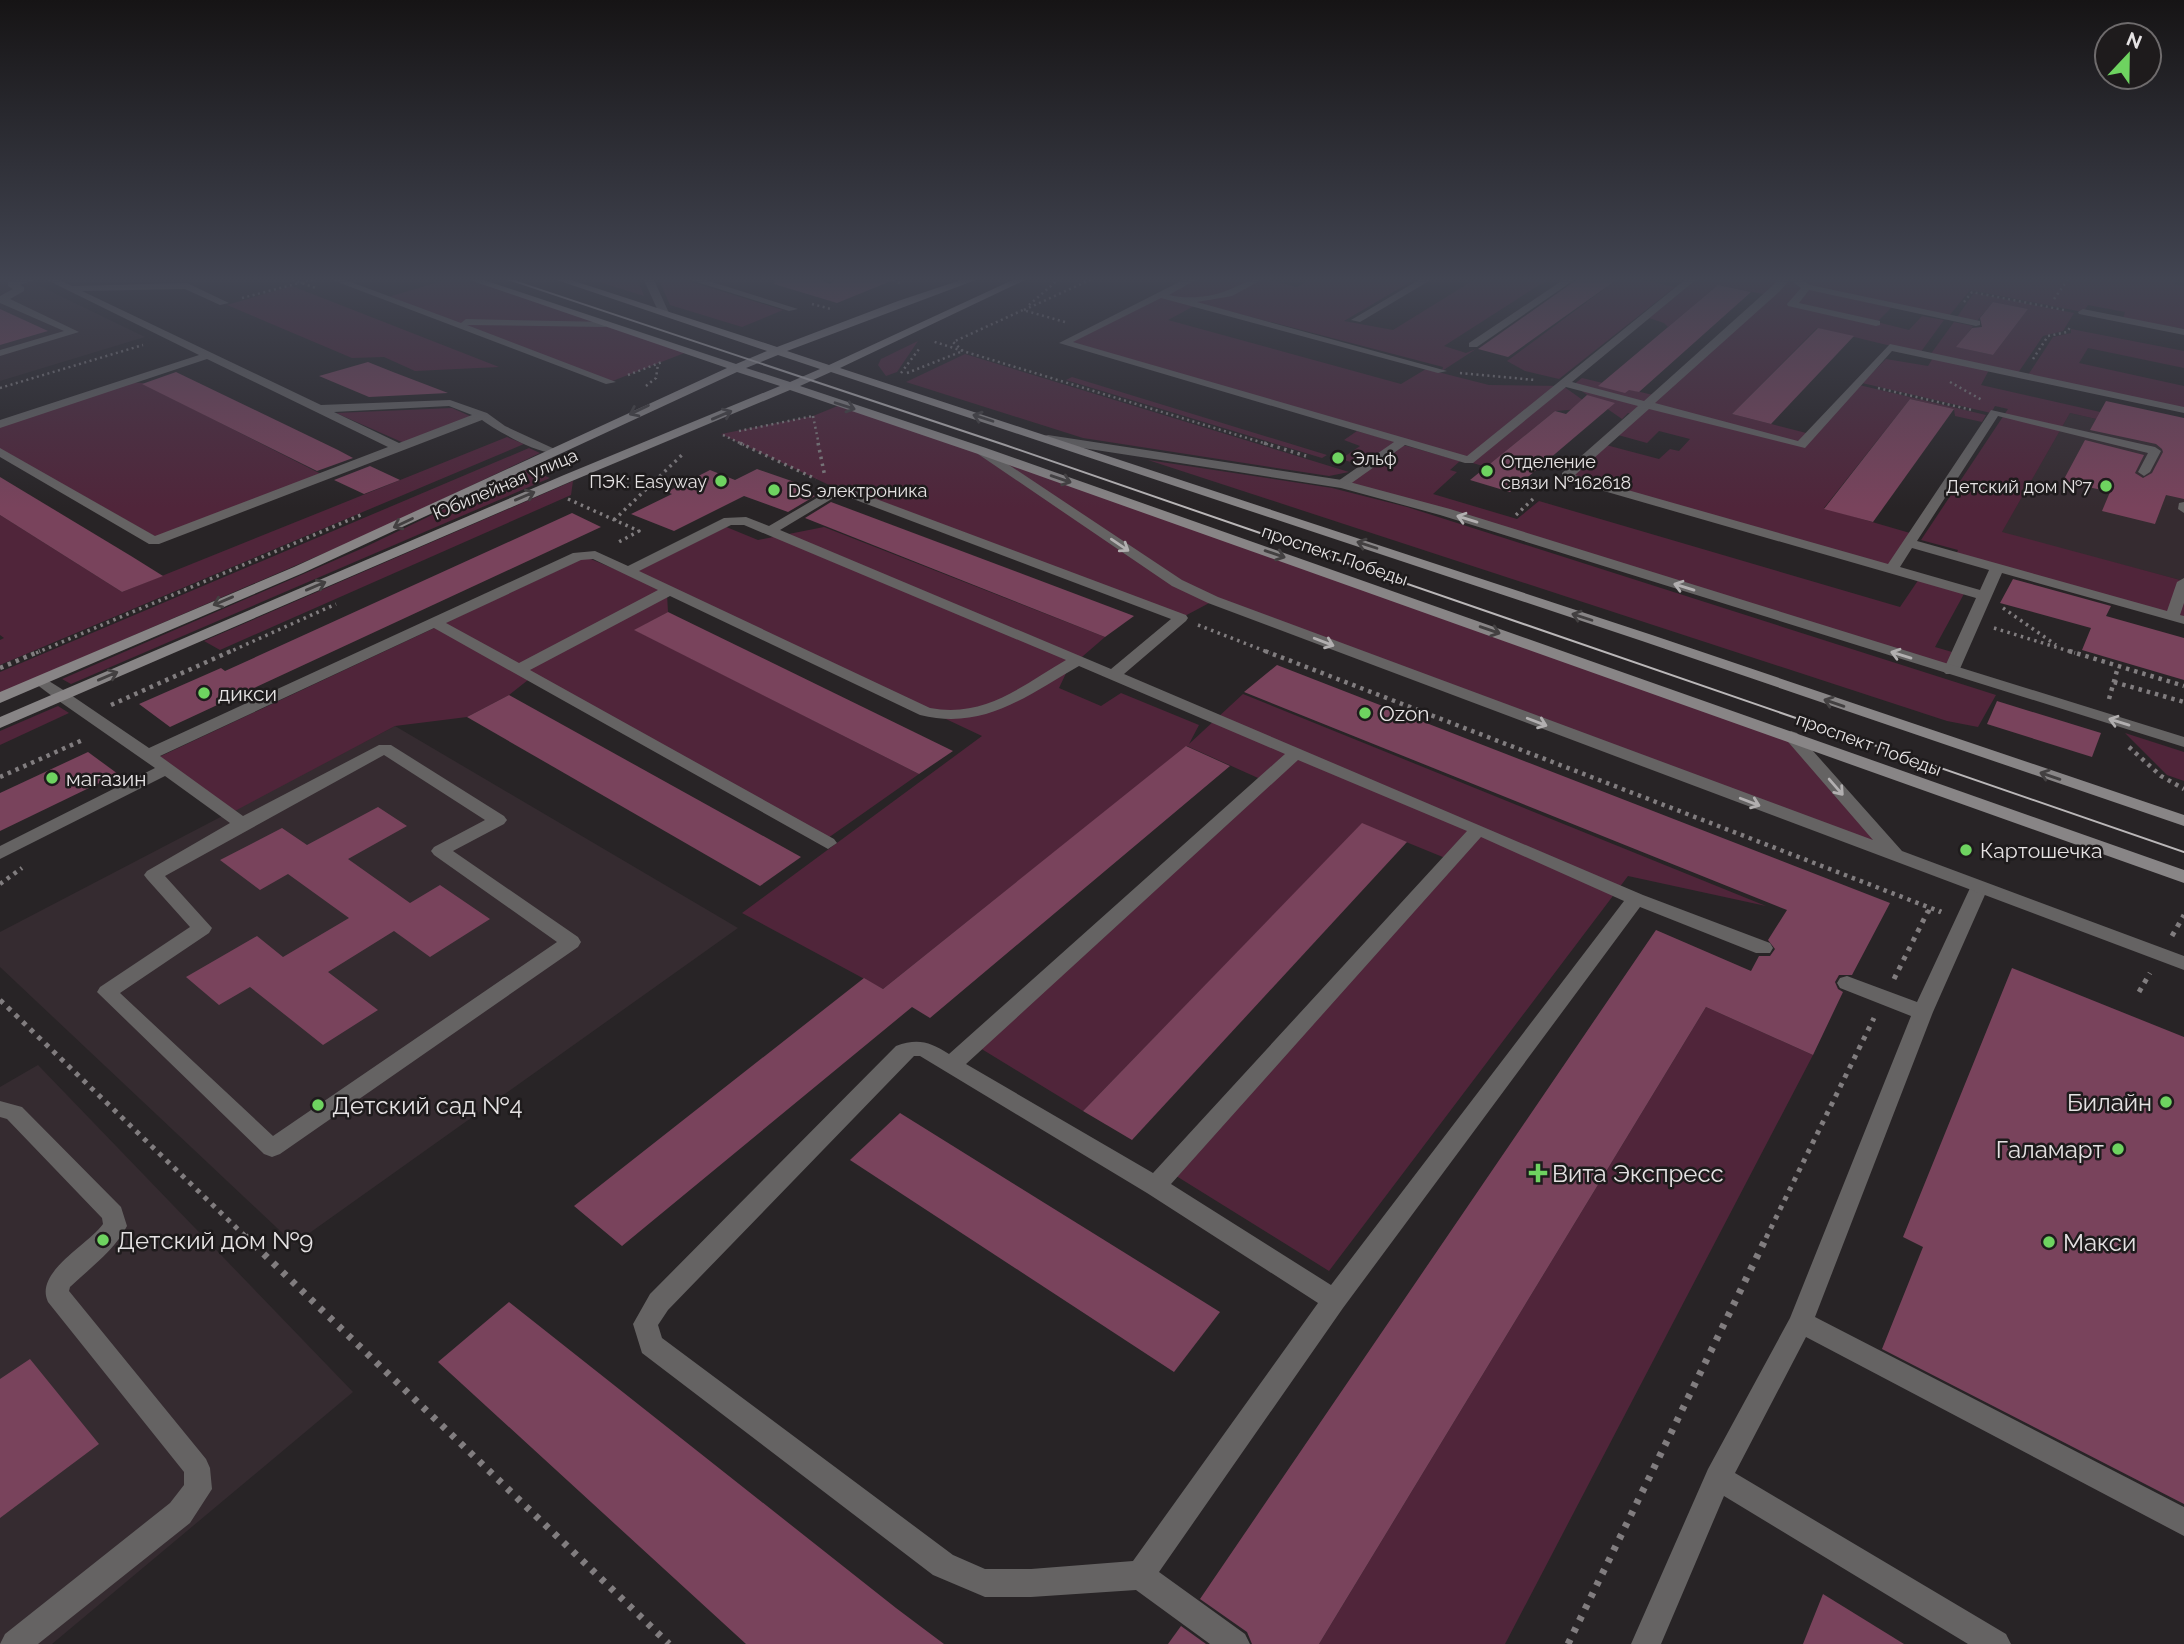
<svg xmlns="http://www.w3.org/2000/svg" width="2184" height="1644" viewBox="0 0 2184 1644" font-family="Raleway,sans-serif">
	<rect width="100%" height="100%" fill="#282426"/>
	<g fill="#352b30">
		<polygon points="8,278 23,278 145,337 0,381 0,280"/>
		<polygon points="2070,413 2184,439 2184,581 2001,533"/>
		<polygon points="395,726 738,928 294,1244 0,967 0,932"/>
		<polygon points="38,1065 353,1392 52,1644 0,1644 0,1087"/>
	</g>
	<g fill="#50253a">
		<polygon points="452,278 469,278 687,352 610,382 385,298"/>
		<polygon points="587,278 637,278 644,296"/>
		<polygon points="658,278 678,278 783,310 742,327 670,305"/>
		<polygon points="1200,278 1261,278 1297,287 1313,278 1417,278 1344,321 1393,330 1477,278 1550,278 1444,346 1466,353 1476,349 1442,371 1443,367 1167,295"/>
		<polygon points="1619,278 1634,278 1675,287 1559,379 1525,371 1507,361"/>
		<polygon points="1683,278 2178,278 2174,284 2184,286 2184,329 2123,318 2125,312 2088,305 2083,312 1970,290 1949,316 1894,305 1877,322 1909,330 1922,316 1944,320 1920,353 1817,328 1732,414 1814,435 1859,385 1986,415 1982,422 1955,416 1954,409 1910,399 1824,508 1910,533 1888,565 1572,476 1606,445 1659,459 1670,449 1679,451 1690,439 1659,431 1647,443 1618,435 1772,296 1718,285 1668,327 1664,323 1649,318 1695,281"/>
		<polygon points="292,286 499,367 415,371 384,357 352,358 227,305"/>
		<polygon points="1974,293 2074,313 2063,331 2043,336 2018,373 1930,355 1954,322 1973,326 1957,347 1993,355 2028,309 1993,302 1977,321 1957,317"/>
		<polygon points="1160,297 1194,306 1168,320 1401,384 1426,369 1489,385 1563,386 1594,408 1555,411 1486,467 1072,342"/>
		<polygon points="2071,329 2184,351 2184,368 2088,348 2079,363 2184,386 2184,409 2028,375 2053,337 2071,333"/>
		<polygon points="918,341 897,372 886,376 878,365 881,359"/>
		<polygon points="965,354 1349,472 1329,476 1083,438 906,382"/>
		<polygon points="1933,358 1989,370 1981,385 2184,431 2184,439 2070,413 2002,532 2184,581 2184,618 1956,555 1958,550 1921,540 2008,409 1995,406 1991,413 1862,383 1886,359 1928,366"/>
		<polygon points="1072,377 1327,455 1322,458 1066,380"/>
		<polygon points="1582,378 1653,395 1632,414 1628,413 1622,419 1573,385"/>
		<polygon points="131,382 142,383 323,475 156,537 0,449 0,425"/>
		<polygon points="840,405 1791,736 1897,857 1213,601 1181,618 827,484 721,434 813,416"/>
		<polygon points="452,408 472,417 404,443 336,413"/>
		<polygon points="1357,431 1393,441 1395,445 1407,446 1460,461 1450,470 1457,472 1433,494 1517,519 1539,501 1900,607 1919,579 1965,592 1935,647 1959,654 1951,671 1342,484 1370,468 1341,459 1360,446 1344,440"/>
		<polygon points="507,437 524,444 0,665 0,640 4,638 0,635 0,515 122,592"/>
		<polygon points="529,448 540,453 371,533 0,693 0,672"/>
		<polygon points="1148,460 1332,488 1407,507 1996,695 1978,727 1947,721"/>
		<polygon points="528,469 550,478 71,684 62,679 363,548"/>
		<polygon points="573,481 571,495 220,650 204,641"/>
		<polygon points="719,524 758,540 824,527 1105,637 1068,669 1059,688 1101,706 1121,693 1199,725 1189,744 1243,694 1766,906 1628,876 1329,1271 1173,1174 1455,862 1362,824 1083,1111 980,1048 1267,782 1187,746 883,989 742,913 982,736 674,591 667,594 668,612 635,630 919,774 828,838 528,680 509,695 467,717 395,726 233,812 159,757 586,557 624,573"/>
		<polygon points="58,706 69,713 0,745 0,731"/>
		<polygon points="2125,733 2184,752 2184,781 2167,775"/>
		<polygon points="1706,1007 1813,1055 1505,1644 1319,1644"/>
	</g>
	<g fill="#79435c">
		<polygon points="775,278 816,278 830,284 838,278 896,279 837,303 774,284"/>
		<polygon points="1579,278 1619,278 1508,357 1478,349"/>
		<polygon points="1718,285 1751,292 1639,392 1629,390 1625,393 1598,386"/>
		<polygon points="1993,302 2028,309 1993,355 1956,347 1972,328 1982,327 1980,318"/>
		<polygon points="0,309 48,331 0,345"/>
		<polygon points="1818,328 1854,336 1771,424 1732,414"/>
		<polygon points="368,362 393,372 448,393 369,397 319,376"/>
		<polygon points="176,372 338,450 353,458 317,471 142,384"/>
		<polygon points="1587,395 1615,403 1510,492 1470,480 1555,411 1566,414"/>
		<polygon points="1910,399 1954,409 1873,522 1824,509"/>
		<polygon points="2106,401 2184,418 2184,499 2166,495 2155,524 2102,511 2110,492 2063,481 2085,440 2144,455 2135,473 2143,478 2152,473 2163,452 2162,449 2156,444 2090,430"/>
		<polygon points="370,466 400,480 364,494 334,480"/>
		<polygon points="757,469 809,487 802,491 815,496 788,512 744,496 674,531 631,514 672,494 667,492 710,470 735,480"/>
		<polygon points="0,477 131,556 163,576 122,592 0,515"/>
		<polygon points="831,502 1134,616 1105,637 805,518"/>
		<polygon points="572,513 601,527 170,727 139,704 221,668 225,671"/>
		<polygon points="2013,579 2111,606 2106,616 2184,638 2184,680 2082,650 2091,628 2000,603"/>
		<polygon points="668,612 953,751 919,774 634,630"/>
		<polygon points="1277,665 1890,903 1852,975 1839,975 1835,982 1838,989 1843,992 1813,1055 1706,1007 1319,1644 1252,1644 1247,1632 1200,1599 1656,930 1751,971 1759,956 1770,956 1775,949 1768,940 1787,910 1244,692"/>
		<polygon points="509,695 801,857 760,886 467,717"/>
		<polygon points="1997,701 2101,733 2092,757 1987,724"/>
		<polygon points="1186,746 1230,766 930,1018 912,1007 622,1246 574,1206 864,978 883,989"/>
		<polygon points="88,752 118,774 0,831 0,793"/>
		<polygon points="378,807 407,826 348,859 410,903 440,885 490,919 430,957 394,931 328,972 378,1010 323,1045 250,987 219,1005 186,977 257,936 283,957 349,918 288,874 260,890 220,860 282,828 307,845"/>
		<polygon points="1362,823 1407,842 1132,1140 1083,1111"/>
		<polygon points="2012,968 2184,1037 2184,1504 1882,1349 1923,1247 1903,1237"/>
		<polygon points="900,1113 1220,1312 1174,1372 850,1160"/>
		<polygon points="509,1302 896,1608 944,1644 746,1644 438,1362"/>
		<polygon points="30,1359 99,1444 0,1518 0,1379"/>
		<polygon points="1823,1594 1904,1644 1803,1644"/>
		<polygon points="1181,1626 1206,1644 1168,1644"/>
	</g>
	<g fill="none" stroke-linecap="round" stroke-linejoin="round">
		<g stroke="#817d7f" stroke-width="2.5" stroke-dasharray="2 3.5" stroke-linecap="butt">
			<polyline points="287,278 316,288"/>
			<polyline points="882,278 901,283"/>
			<polyline points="242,298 315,279"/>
			<polyline points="2054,299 2069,278"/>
			<polyline points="1964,302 1972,292 2064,310"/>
			<polyline points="812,304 831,309"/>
			<polyline points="1029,305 1060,278"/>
			<polyline points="1024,310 1094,278"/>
			<polyline points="1065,322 1023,310 953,342 963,351 1270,445"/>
			<polyline points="2033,359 2048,336 2067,332 2071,326"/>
			<polyline points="901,373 919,349"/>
			<polyline points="907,373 963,351 932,341"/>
			<polyline points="1460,373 1535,380"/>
			<polyline points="628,375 662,362"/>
			<polyline points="1950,382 1982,400"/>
			<polyline points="646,386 656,378 658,364"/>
			<polyline points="0,388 143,345"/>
			<polyline points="1878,388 1972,410"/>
			<polyline points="813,416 819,445"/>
			<polyline points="739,431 813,416"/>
			<polyline points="723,435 744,445"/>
		</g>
		<g stroke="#817d7f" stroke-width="3.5" stroke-dasharray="2.5 4.5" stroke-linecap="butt">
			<polyline points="740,443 816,479"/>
			<polyline points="818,443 825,477"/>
			<polyline points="1264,443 1306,456"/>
			<polyline points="568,499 639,531 617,543"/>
			<polyline points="1516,515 1533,499"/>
			<polyline points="614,520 684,453"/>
			<polyline points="2003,608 2056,645"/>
			<polyline points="1198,625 1270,653"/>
			<polyline points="1994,628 2075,653"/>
			<polyline points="36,653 361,515"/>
			<polyline points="227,653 336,604"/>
		</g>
		<g stroke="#817d7f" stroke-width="4.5" stroke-dasharray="3.5 5" stroke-linecap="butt">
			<polyline points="1265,651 1941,912"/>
			<polyline points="2069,651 2184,686"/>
			<polyline points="0,668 40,651"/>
			<polyline points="2114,682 2184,702"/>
			<polyline points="2109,699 2118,667"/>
			<polyline points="111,705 231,651"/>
			<polyline points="2129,747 2161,776 2184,789"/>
			<polyline points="0,777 85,739"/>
			<polyline points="0,884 22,868"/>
			<polyline points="1928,913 1930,908"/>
		</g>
		<g stroke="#817d7f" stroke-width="5" stroke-dasharray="4.5 6" stroke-linecap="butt">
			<polyline points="1939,911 1941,912"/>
			<polyline points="2172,936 2184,915"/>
			<polyline points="1894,979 1928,911"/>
			<polyline points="2139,992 2150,973"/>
			<polyline points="0,1000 247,1238"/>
			<polyline points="1766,1238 1874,1018"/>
		</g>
		<g stroke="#817d7f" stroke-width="7" stroke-dasharray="5 8" stroke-linecap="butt">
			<polyline points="245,1236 669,1644"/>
			<polyline points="1568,1644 1767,1236"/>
		</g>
		<g fill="#656363" fill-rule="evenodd">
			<polygon points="25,278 41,278 20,285 24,287 24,291 10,299 79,332 0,356 0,350 64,331 0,303 0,296 13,289 8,286 8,282"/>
			<path d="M43,278H55L72,286L187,283L229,303L220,305L185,289L82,291L321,405L450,400L487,413L505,426L559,451C546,460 494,429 482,420L159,544H149L0,457V448L155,536L388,447L207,359L0,428V420L199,355ZM449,406L472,415L399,443L334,412Z"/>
			<polygon points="819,278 836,278 831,281"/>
			<path d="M1187,278H1199L1169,295C1186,299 1210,298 1228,290C1242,285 1250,278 1265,278L1232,296L1197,302L1447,371L1438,373L1161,298L1073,342L1467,456L1687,278H1698L1572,382L1644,401L1781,278H1799L1810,285L1980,321V325L1976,326L1809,290L1799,303L1880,321V325L1876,326L1788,306L1787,304L1801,288L1790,280L1779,292L1655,403L1798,441L1890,344L2184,407V413L1892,351L1805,448L1649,409L1575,475L1888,564L1991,410L2155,447L2161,451L2150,472L2144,476L2138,472L2148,453L1998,416L1917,541L2167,611L2177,582L2184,578V603L2180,615L2184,616V624L2002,573L1959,671L1956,674H1946L1943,671L1976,598L1562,479V473L1638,406L1566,387L1473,463H1465L1405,445L1346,487H1338V481L1394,442L1059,343ZM1912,548L1989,570L1980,590L1900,567Z"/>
			<polygon points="1422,278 1434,278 1360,322 1351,320"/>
			<polygon points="1566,278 1577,278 1477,347 1469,347 1469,343"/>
			<polygon points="2083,309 2184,329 2184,335 2079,314 2078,312"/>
			<path d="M839,485L1186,615L1188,618L1186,621L1124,674L1643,895L1770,943L1773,948L1770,953H1756L1640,907L1343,1308L1159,1572L1245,1634L1250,1644H1210L1136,1590L1031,1597H985L933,1575L642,1353L633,1324L650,1294L896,1046C918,1038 930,1042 949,1054L1285,754L1079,666C1026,696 984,731 920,715L670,596L530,670L834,839L837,843L828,849L434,628L160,756L243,816L379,745H391L504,816L507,820L504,824L453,851L578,937L581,942L578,947L280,1154L272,1157L264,1154L97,992L100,987L190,927L147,879L144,875L147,871L230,823L165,776L0,859V846L155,768L56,699L54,696L56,693H68L149,748L573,553L595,551L628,566L724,518L746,517L769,526ZM840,494L1171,619L1111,669L780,530ZM731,525H744L1066,660C1021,686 986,718 930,708L639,571ZM593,559L658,590L519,663L446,623L581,560ZM384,755L485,820L434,847L431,851L434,855L557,942L273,1136L120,993L209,933L212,928L165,876ZM1298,760L1467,831L1153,1173L966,1064ZM1481,837L1624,901L1331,1285L1171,1184ZM914,1056H920L1147,1193L1318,1303L1133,1561L1031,1569H985L953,1555L662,1338L658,1325L668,1310Z"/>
			<polygon points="2184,502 2184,513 2178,509 2179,503"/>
			<polygon points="1979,882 1986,884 1988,888 1933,1012 1815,1317 2184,1507 2184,1536 1806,1337 1735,1473 2006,1634 2011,1644 1968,1644 1724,1496 1661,1644 1631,1644 1708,1469 1790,1318 1911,1016 1840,988 1837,983 1840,978 1847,976 1917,1002 1970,888 1972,884"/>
			<path d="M0,1101L22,1107L121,1207L127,1226C114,1251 90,1268 70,1287L69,1291L206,1459L210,1468L212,1489L190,1523L38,1644H0L5,1634L170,1503L184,1485V1472L48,1302C34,1272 87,1246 103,1224L102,1218L7,1119L0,1117Z"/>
		</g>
		<g fill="#656363" fill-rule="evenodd">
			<polygon points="327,278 340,278 461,323 466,319 609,322 610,324 605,327 467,325 616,382 606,384"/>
			<polygon points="643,278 653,278 669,313 668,315 659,313"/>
			<polygon points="684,278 699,278 798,309 789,311"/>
			<polygon points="1048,435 1342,480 1450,509 2184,737 2184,747 1440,515 1341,488 1044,442 1044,436"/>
			<polygon points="982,447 1182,580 1218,597 1873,840 1783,736 1791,731 1797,733 1902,851 2184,956 2184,970 1208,603 1172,586 978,454 976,451"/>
			<polygon points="41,676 68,693 70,696 68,699 56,699 36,684 33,681 36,678"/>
		</g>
		<path fill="#888586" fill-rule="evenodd" d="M464,278H478L736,364L767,351L551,278H565L777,347L898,301L967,278H981L787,351L829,365L1017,278H1029L840,368L1652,635L2184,815V826L1642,641L831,372L800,386L986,448L2184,870V883L978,454L790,390L572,481L0,728V717L564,475L780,386L737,372L303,573L0,703V692L294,567L727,368ZM778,355L820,369L790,382L746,368Z"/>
		<polyline stroke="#bab7b8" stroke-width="2" points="505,278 1005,445 2184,852"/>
	</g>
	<defs><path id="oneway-shaft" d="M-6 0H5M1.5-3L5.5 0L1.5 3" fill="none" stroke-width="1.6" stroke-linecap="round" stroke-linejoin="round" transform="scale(1.75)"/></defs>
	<g stroke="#434041">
		<use href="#oneway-shaft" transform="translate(845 406) rotate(18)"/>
		<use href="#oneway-shaft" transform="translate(639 410) rotate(154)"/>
		<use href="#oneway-shaft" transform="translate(722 415) rotate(-23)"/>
		<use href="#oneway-shaft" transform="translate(983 418) rotate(-162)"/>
		<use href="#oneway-shaft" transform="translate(1061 479) rotate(19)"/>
		<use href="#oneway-shaft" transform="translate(525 496) rotate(-23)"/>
		<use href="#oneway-shaft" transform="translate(403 523) rotate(155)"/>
		<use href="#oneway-shaft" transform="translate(1367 545) rotate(-162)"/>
		<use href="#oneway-shaft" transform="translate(1275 554) rotate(19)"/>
		<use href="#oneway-shaft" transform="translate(316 586) rotate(-23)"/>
		<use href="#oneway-shaft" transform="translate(223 601) rotate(157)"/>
		<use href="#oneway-shaft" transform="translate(1582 617) rotate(-162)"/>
		<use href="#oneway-shaft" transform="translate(1490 630) rotate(19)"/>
		<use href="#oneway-shaft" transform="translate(108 676) rotate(-23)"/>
		<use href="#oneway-shaft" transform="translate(1834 703) rotate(-161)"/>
		<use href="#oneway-shaft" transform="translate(2050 776) rotate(-161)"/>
	</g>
	<g stroke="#b2afb0">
		<use href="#oneway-shaft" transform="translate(1467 519) rotate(-163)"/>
		<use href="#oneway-shaft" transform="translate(1120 545) rotate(34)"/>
		<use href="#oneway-shaft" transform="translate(1684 587) rotate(-163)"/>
		<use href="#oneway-shaft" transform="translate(1324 642) rotate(21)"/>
		<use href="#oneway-shaft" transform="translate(1901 655) rotate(-163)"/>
		<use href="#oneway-shaft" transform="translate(1537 722) rotate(21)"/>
		<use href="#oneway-shaft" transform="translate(2119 722) rotate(-163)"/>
		<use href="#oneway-shaft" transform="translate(1836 787) rotate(49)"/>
		<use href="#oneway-shaft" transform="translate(1750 802) rotate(21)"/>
	</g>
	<linearGradient id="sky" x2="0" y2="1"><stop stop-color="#161415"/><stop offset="0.55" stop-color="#424552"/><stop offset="1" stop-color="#424552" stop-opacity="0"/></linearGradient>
	<rect width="2184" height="508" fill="url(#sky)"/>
	<g fill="#6ed360" stroke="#1e1b1c" stroke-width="2.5">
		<circle cx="1338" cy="458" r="7"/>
		<circle cx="1487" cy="471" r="7"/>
		<circle cx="721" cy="481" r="7"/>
		<circle cx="2106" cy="486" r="7"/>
		<circle cx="774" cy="490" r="7"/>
		<circle cx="204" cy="693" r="7"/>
		<circle cx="1365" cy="713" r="7"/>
		<circle cx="52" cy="778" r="7"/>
		<circle cx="1966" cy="850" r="7"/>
		<circle cx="2166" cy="1102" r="7"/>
		<circle cx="318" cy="1105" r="7"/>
		<circle cx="2118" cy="1149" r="7"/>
		<path d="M1534.5 1162.5h7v7h7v7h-7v7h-7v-7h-7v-7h7z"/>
		<circle cx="103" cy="1240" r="7"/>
		<circle cx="2049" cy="1242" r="7"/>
	</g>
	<g text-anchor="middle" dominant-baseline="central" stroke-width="5" stroke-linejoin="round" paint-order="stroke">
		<g font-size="18" fill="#e5e2e3" stroke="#1e1b1c" text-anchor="start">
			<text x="1352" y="458">Эльф</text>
			<text x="1501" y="461">Отделение<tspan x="1501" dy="21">связи №162618</tspan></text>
			<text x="707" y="481" text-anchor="end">ПЭК: Easyway</text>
			<text x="2092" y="486" text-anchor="end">Детский дом №7</text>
			<text x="788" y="490">DS электроника</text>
		</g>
		<g font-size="18" fill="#e5e2e3" stroke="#1e1b1c">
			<text transform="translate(505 484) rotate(-23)">Юбилейная улица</text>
			<text transform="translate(1335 555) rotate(19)">проспект Победы</text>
			<text transform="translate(1869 744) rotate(20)">проспект Победы</text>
		</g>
		<g font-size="21" fill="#e5e2e3" stroke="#1e1b1c" text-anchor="start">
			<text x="218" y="693">дикси</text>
			<text x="1379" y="713">Ozon</text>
			<text x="66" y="778">магазин</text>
			<text x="1980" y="850">Картошечка</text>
		</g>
		<g font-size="24" fill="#e5e2e3" stroke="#1e1b1c" text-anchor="start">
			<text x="2152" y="1102" text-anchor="end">Билайн</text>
			<text x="332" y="1105">Детский сад №4</text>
			<text x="2104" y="1149" text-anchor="end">Галамарт</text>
			<text x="1552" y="1173">Вита Экспресс</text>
			<text x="117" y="1240">Детский дом №9</text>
			<text x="2063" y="1242">Макси</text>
		</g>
	</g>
	<g transform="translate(2128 56) rotate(22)"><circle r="33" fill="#1e1b1c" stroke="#6e6b6c" stroke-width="2"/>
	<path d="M0-5L12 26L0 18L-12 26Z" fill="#6ed360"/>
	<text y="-10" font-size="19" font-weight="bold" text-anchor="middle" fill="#e5e2e3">N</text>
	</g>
</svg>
